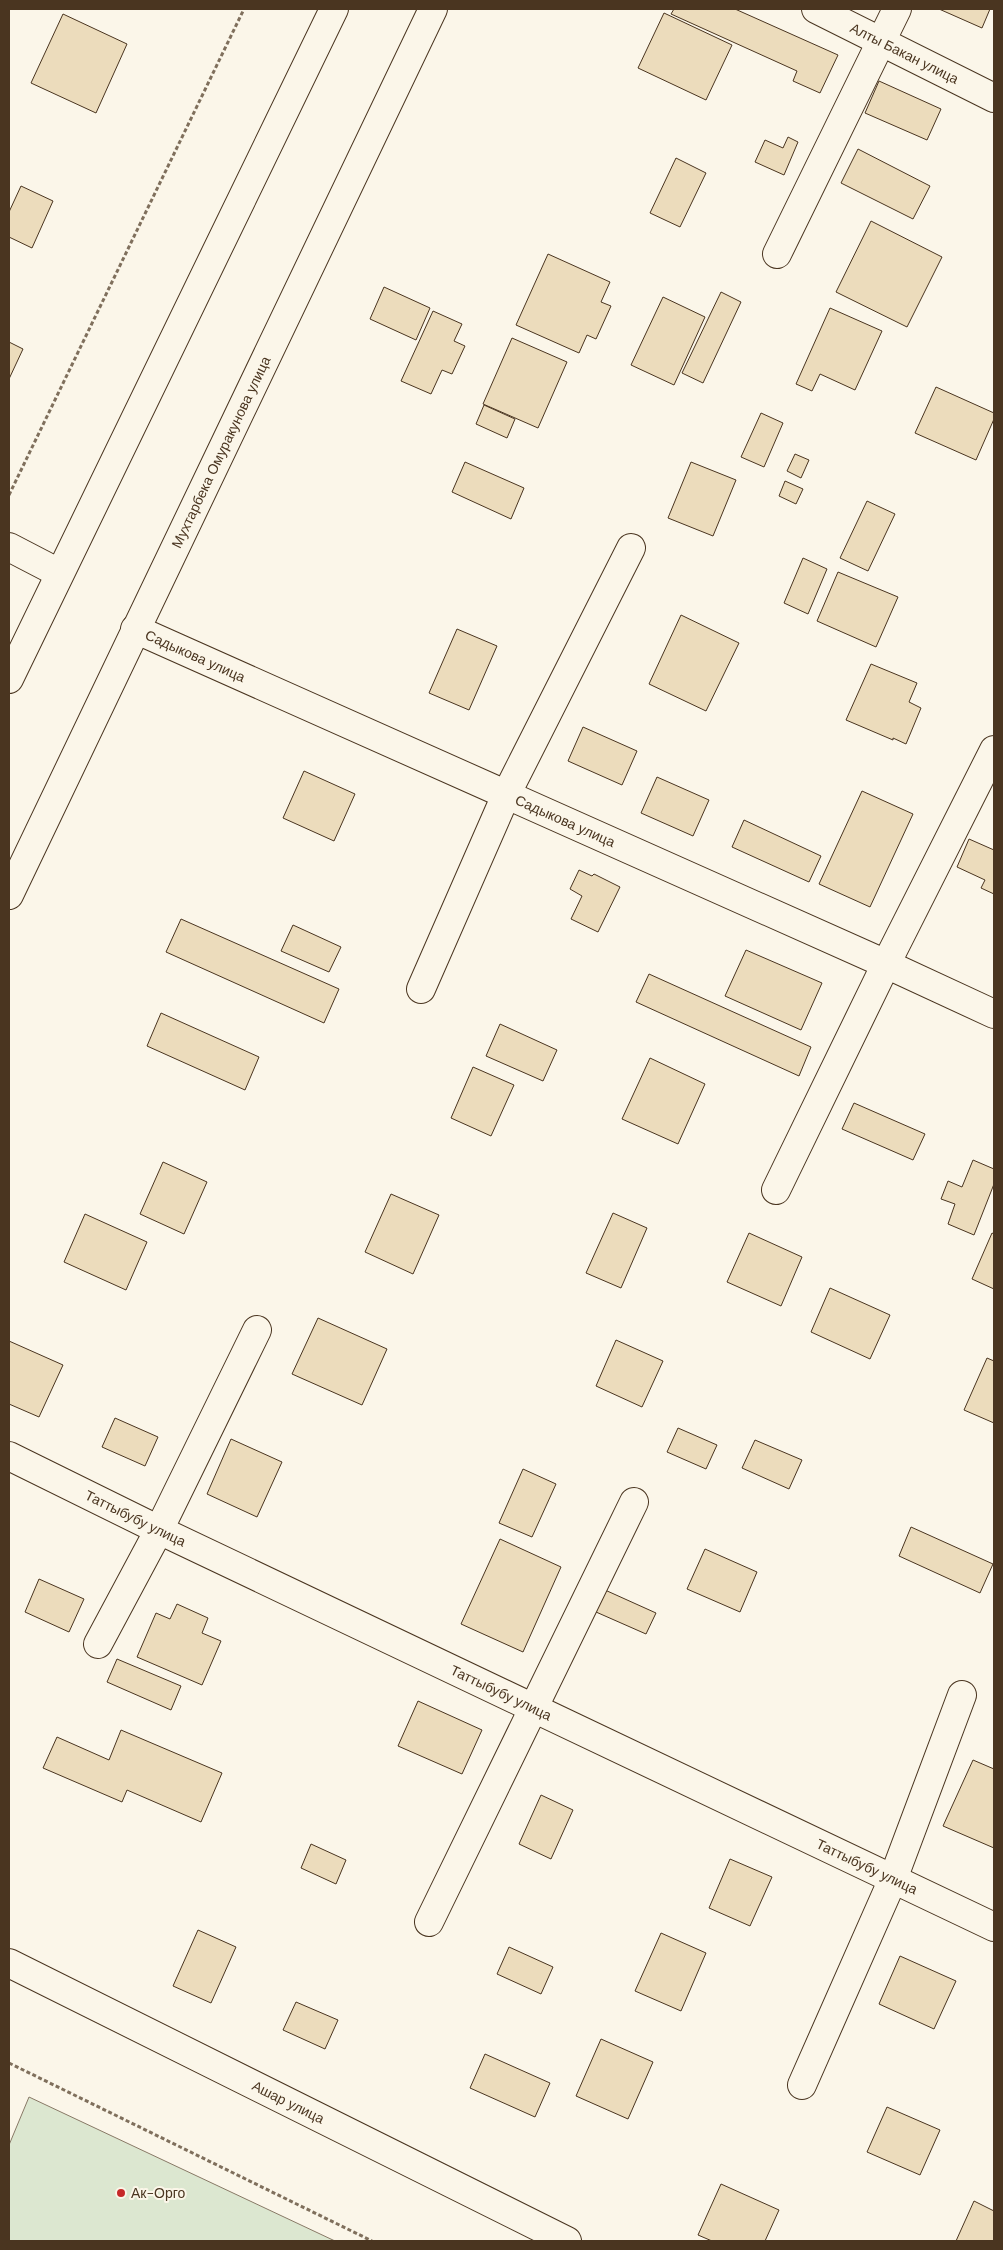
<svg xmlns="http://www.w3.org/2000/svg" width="1003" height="2250" font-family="'DM Sans',sans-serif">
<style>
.green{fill:#dce7d0;stroke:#887966}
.building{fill:#ecdcbc;stroke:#4a3520}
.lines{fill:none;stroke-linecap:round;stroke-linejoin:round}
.minor-casing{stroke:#4a3520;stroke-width:30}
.tertiary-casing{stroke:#4a3520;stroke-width:30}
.secondary-casing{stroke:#4a3520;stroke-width:30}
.path{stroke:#7f6f5c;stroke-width:3;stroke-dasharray:4 2.5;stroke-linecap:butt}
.minor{stroke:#fbf6e9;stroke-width:28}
.tertiary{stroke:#fbf6e9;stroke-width:28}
.secondary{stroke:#fbf6e9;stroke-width:28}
.poi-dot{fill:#c62828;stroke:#fbf6e9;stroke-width:2}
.labels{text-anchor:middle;stroke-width:4;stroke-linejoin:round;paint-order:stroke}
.street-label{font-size:14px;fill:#4a3520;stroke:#fbf6e9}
.poi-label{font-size:14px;fill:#4a3520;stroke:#fbf6e9;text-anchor:start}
</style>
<rect width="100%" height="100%" fill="#fbf6e9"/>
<path class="green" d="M29,2097L335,2241H9V2145Z"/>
<g class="building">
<path d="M674,9H735L838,55L820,93L793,81L797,71L671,14Z"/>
<path d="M939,9H990L982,28Z"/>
<path d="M664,13L732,45L706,100L638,68Z"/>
<path d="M63,14L127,44L96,113L31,83Z"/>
<path d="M879,81L941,109L927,140L865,113Z"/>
<path d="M788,137L798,142L784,175L755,162L765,140L783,148Z"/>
<path d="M858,149L930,186L913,219L841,183Z"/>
<path d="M676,158L706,173L680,227L650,213Z"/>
<path d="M21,186L53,201L32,248L9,237V212Z"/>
<path d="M871,221L942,257L907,327L836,292Z"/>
<path d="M548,254L610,282L601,302L611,306L596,339L587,335L579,353L516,325Z"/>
<path d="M384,287L430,308L416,340L370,319Z"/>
<path d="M721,292L741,302L703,383L682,373Z"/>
<path d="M663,297L705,317L674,385L631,365Z"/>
<path d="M830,308L882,331L855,390L820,374L812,391L796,384Z"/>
<path d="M433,311L462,324L454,341L465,346L452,374L442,370L431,394L401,381Z"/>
<path d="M512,338L567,362L538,428L483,404Z"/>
<path d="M9,342L23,349L9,379Z"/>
<path d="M936,387L994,413V419L976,460L915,433Z"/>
<path d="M484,405L515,419L507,438L476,424Z"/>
<path d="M761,413L783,423L764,467L741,457Z"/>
<path d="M795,454L809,460L801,478L787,471Z"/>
<path d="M465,462L524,488L511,519L452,492Z"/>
<path d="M691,462L736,480L713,536L668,518Z"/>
<path d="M785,481L803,489L796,504L779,496Z"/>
<path d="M867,501L895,514L868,571L840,558Z"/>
<path d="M803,558L827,569L808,614L784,603Z"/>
<path d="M838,572L898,597L876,647L817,621Z"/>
<path d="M681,615L739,643L706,711L649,684Z"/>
<path d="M457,629L497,646L469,710L429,693Z"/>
<path d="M871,664L917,683L909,702L921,708L906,744L893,738V740L846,720Z"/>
<path d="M583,727L637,751L622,785L568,761Z"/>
<path d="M304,771L355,794L334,841L283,818Z"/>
<path d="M657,777L709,800L693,836L641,813Z"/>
<path d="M862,791L913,814L870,907L819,884Z"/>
<path d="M744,820L821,856L809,882L732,847Z"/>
<path d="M969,839L994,850V894L981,888L985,880L957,867Z"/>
<path d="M579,870L592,876L594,874L620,887L598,932L571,919L582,896L570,889Z"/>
<path d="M181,919L339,989L324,1023L166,952Z"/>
<path d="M293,925L341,947L329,972L281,951Z"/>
<path d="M746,950L822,983L801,1030L725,996Z"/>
<path d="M649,974L811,1047L799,1076L636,1002Z"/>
<path d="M161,1013L259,1057L245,1090L147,1046Z"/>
<path d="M500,1024L557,1050L543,1081L486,1056Z"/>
<path d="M650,1058L705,1084L678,1144L622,1119Z"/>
<path d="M473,1067L514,1085L491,1136L451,1118Z"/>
<path d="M854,1103L925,1134L913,1160L842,1129Z"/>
<path d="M973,1160L994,1169V1184L974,1235L948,1224L955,1204L941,1199L948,1181L962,1187Z"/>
<path d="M163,1162L207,1182L184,1234L140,1214Z"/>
<path d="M391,1194L439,1215L413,1274L365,1252Z"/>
<path d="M613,1213L647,1228L621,1288L586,1273Z"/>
<path d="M85,1214L147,1242L126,1290L64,1262Z"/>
<path d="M749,1233L802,1257L781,1306L727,1282Z"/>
<path d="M992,1233L994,1234V1289L972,1279Z"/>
<path d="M830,1288L890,1315L870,1359L811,1332Z"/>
<path d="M318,1318L387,1349L362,1405L292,1374Z"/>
<path d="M616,1340L663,1361L642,1407L596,1386Z"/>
<path d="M9,1341L63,1365L39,1417L9,1404Z"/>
<path d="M987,1358L994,1361V1423L964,1410Z"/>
<path d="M115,1418L158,1437L145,1466L102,1447Z"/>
<path d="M678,1428L717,1445L706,1469L667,1452Z"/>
<path d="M231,1439L282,1462L257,1517L207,1494Z"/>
<path d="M755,1440L802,1460L789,1489L742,1468Z"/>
<path d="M523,1469L556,1484L532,1537L499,1523Z"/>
<path d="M911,1527L993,1564L980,1593L899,1556Z"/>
<path d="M500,1539L561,1567L523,1652L461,1624Z"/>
<path d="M705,1549L757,1572L740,1612L687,1589Z"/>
<path d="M39,1579L84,1599L69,1632L25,1612Z"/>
<path d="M605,1590L656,1613L646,1634L596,1612Z"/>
<path d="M177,1604L208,1618L202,1633L221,1641L202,1685L137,1657L156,1613L170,1619Z"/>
<path d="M117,1659L181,1686L171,1710L107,1682Z"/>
<path d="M418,1701L482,1730L462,1774L398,1746Z"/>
<path d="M121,1730L222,1773L201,1822L127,1790L122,1802L43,1768L57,1737L109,1760Z"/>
<path d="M973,1760L994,1769V1848L943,1826Z"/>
<path d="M541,1795L573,1810L551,1859L519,1844Z"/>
<path d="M311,1844L346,1860L336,1884L301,1868Z"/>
<path d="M730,1859L772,1877L750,1926L709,1908Z"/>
<path d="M198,1930L236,1947L211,2003L173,1986Z"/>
<path d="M661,1933L706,1953L681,2011L635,1991Z"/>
<path d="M509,1947L553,1967L541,1994L497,1974Z"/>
<path d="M900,1956L956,1981L934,2029L879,2004Z"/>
<path d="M296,2002L338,2020L325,2049L283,2030Z"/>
<path d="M601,2039L653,2062L628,2119L576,2096Z"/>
<path d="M485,2054L550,2083L535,2117L470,2088Z"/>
<path d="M887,2107L940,2130L920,2175L867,2152Z"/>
<path d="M721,2184L779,2210L765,2241H712L698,2235Z"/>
<path d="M974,2201L994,2211V2241H956Z"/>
</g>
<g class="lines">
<g class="minor-casing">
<g id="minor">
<path id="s1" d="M816,9L994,98"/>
<path d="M777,254L897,9"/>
<path d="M9,547L59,573"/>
<path id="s2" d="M135,629L886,964L994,1014"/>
<path d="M421,989L506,795L631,548"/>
<path d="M776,1190L886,964L994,750"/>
<path id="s3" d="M9,1456L159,1530L994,1927"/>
<path d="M98,1644L159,1530L257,1330"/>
<path d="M429,1922L634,1502"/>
<path d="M802,2085L893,1879L962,1695"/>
</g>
</g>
<g class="tertiary-casing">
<g id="tertiary">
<path id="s4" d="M9,1963L567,2241"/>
</g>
</g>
<g class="secondary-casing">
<g id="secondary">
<path d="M9,679L334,9"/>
<path id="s5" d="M9,895L433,9"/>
</g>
</g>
<g class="path">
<path d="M9,495L244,9"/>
<path d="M9,2063L372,2241"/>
</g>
<use href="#minor" class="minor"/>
<use href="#tertiary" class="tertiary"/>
<use href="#secondary" class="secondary"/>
</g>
<circle class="poi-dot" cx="121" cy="2193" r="5"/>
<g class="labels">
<g class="street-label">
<text dy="5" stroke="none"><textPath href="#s1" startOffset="99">Алты Бакан улица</textPath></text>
<text dy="5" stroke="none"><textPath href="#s5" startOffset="491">Мухтарбека Омуракунова улица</textPath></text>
<text dy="5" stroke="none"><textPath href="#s2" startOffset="66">Садыкова улица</textPath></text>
<text dy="5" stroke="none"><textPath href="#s2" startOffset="471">Садыкова улица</textPath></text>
<text dy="5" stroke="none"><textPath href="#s3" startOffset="141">Таттыбубу улица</textPath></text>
<text dy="5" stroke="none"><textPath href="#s3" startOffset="546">Таттыбубу улица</textPath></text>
<text dy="5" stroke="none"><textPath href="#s3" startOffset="951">Таттыбубу улица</textPath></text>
<text dy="5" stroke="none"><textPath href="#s4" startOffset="312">Ашар улица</textPath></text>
</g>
<g class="poi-label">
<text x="131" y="2198">Ак-Орго</text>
</g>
</g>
<rect width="1003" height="2250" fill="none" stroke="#4a3520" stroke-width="20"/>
</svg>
